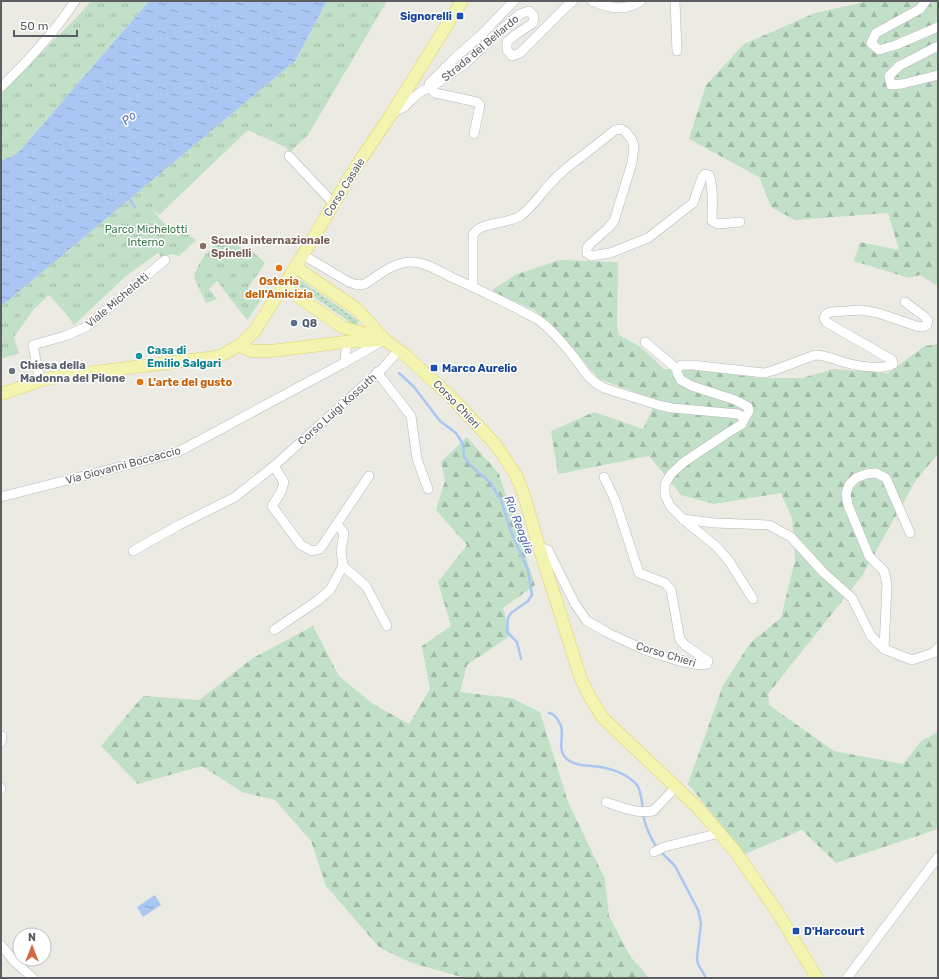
<svg xmlns="http://www.w3.org/2000/svg" width="939" height="979" font-family="Rubik,sans-serif">
<style>
.grass{fill:url(#grass-dots)}
.forest{fill:url(#forest-firs)}
.park{fill:url(#park-tufts)}
.water{fill:url(#water-ripples)}
.lines{fill:none;stroke-linecap:round;stroke-linejoin:round}
.stream{stroke:#aac7f4;stroke-width:2.5}
.minor-casing{stroke:#b5b7bb;stroke-width:10}
.major-casing{stroke:#dfd368;stroke-width:13}
.minor{stroke:#fff;stroke-width:9}
.major{stroke:#f3f4af;stroke-width:12}
.transit-dot{fill:#1a4fb4;stroke:#fff;stroke-width:1.5}
.education-dot{fill:#8d6e63;stroke:#fff;stroke-width:1.5}
.food-dot{fill:#e8710a;stroke:#fff;stroke-width:1.5}
.service-dot{fill:#5c6f8a;stroke:#fff;stroke-width:1.5}
.culture-dot{fill:#0f9aa8;stroke:#fff;stroke-width:1.5}
.worship-dot{fill:#6b7280;stroke:#fff;stroke-width:1.5}
.labels{text-anchor:middle;stroke-width:3;stroke-linejoin:round;paint-order:stroke}
.transit-label{font-size:11px;font-weight:bold;fill:#164399;stroke:#fff;text-anchor:start}
.street-label{font-size:11px;fill:#5b5d61;stroke:#fff}
.park-label{font-size:11px;fill:#3f7d4d;stroke:#fff}
.education-label{font-size:11px;font-weight:bold;fill:#785e54;stroke:#fff;text-anchor:start}
.food-label{font-size:11px;font-weight:bold;fill:#c56008;stroke:#fff}
.service-label{font-size:11px;font-weight:bold;fill:#4e5e75;stroke:#fff;text-anchor:start}
.culture-label{font-size:11px;font-weight:bold;fill:#0d838f;stroke:#fff;text-anchor:start}
.worship-label{font-size:11px;font-weight:bold;fill:#5b616d;stroke:#fff;text-anchor:start}
.water-label{font-size:12px;font-style:italic;fill:#516fb3;stroke:#fff}
</style>
<defs>
<pattern id="grass-dots" width="8" height="8" patternUnits="userSpaceOnUse"><rect width="8" height="8" fill="#c2e0c7"/><path d="M2 2h.1M6 6h.1" fill="none" stroke="#a1b9a5" stroke-width="1.8" stroke-linecap="round"/></pattern>
<pattern id="forest-firs" width="22" height="20" patternUnits="userSpaceOnUse"><rect width="22" height="20" fill="#c2e0c7"/><path d="M5 1l3.5 6h-7zM16 11l3.5 6h-7z" fill="#a1b9a5"/></pattern>
<pattern id="park-tufts" width="24" height="20" patternUnits="userSpaceOnUse"><rect width="24" height="20" fill="#c2e0c7"/><path d="M3 7l-1-3M5 7V3M7 7l1-3M15 17l-1-3M17 17v-4M19 17l1-3" fill="none" stroke="#a1b9a5"/></pattern>
<pattern id="water-ripples" width="26" height="14" patternUnits="userSpaceOnUse"><rect width="26" height="14" fill="#aac7f4"/><path d="M2 4q2-2 4 0t4 0M15 11q2-2 4 0t4 0" fill="none" stroke="#8da5c9"/></pattern>
</defs>
<rect width="100%" height="100%" fill="#ecebe3"/>
<path class="grass" d="M298,280H300L358,320V323L357,325H354L297,285L296,282Z"/>
<g class="forest">
<path d="M869,1H938V286L920,275L909,278L854,261L860,242L899,250L888,213L795,220L771,207L759,177L689,139L706,85L744,44L815,13Z"/>
<path d="M560,260L618,262L617,327L619,335L641,347L664,369H695L759,378H802L833,369L888,373L925,346L938,344V454L916,480L862,576L768,694L769,705L834,751L903,764L921,741L938,732V829L836,863L802,830L745,854L688,784L723,685L751,642L781,618L795,560L792,518L781,493L714,504L681,495L649,456L558,474L551,431L594,412L643,429L657,400L599,379L552,325L534,310L493,292V289L517,274Z"/>
<path d="M467,437L499,474L535,585L503,608L511,635L467,665L460,692L511,698L540,712L568,802L605,879L609,916L630,956L649,978H465L412,963L380,948L326,886L311,841L275,800L242,792L202,766L138,784L101,746L143,696L199,700L253,658L313,626L339,676L373,704L409,724L430,689L422,646L451,626L438,582L467,545L436,510L445,481L441,462Z"/>
</g>
<g class="park">
<path d="M91,1H149L16,155L1,161V93L80,14Z"/>
<path d="M327,1H387L308,135L290,152L285,147L248,130L159,215L152,209L160,219L177,236L183,231L196,240L179,256L173,254L161,257L158,253L126,276L74,325L67,315L49,295L34,309L14,337L19,353L1,359V305L4,304L295,61Z"/>
<path d="M225,236L244,250L248,247L265,263L248,288L262,299L247,320L217,281L209,289L217,299L206,303L194,278L195,272L204,256Z"/>
</g>
<g class="water">
<path d="M149,1H327L295,61L4,304L1,305V161L17,154Z"/>
<path d="M155,895L161,905L143,917L137,907Z"/>
</g>
<g class="lines">
<g class="stream">
<path d="M128,197L135,207"/>
<path d="M399,373L414,387L440,421L456,433L463,444L464,457L472,467L490,482L501,500L511,532L528,570L532,595L528,601L511,613L508,618L507,632L517,642L521,659"/>
<path d="M549,713C554,714 555,716 558,720C558,721 561,725 561,726C564,735 558,748 564,756C571,765 582,765 592,766C608,767 627,773 637,785C641,791 642,802 643,809"/>
<path d="M643,814C645,827 650,837 657,848"/>
<path d="M660,851L675,866L698,910L701,923L697,958L698,964L706,978"/>
</g>
<g class="minor-casing">
<g id="minor">
<path d="M592,1C609,8 625,12 641,1"/>
<path d="M675,1L677,51"/>
<path d="M926,1L920,9L876,33L871,43L879,50L896,45L938,27"/>
<path d="M938,46L899,66L889,76L891,85L902,84L938,75"/>
<path d="M429,84L457,56L482,34L514,1"/>
<path d="M1,87C28,61 54,33 75,1"/>
<path d="M430,88L435,93L477,102L480,105L474,134"/>
<path d="M392,113C396,111 400,109 404,107C412,100 419,90 430,88L465,64L495,35L520,14L529,11L534,16L533,23L515,35L507,42V50L512,56L520,53L565,8L573,1"/>
<path d="M289,156L334,204"/>
<path d="M303,255L347,281C353,284 358,286 365,284C379,275 394,262 411,262C425,262 439,271 451,277C480,290 509,304 537,319C551,328 563,344 574,357C584,370 588,380 604,388L658,405L672,408L738,414L743,417L744,419L742,424L729,432L684,462L671,474L665,484V495L670,506L683,519L714,523L769,525L791,537L823,572L852,598L871,636L884,649L912,660L933,653L938,648"/>
<path d="M473,287V235C480,221 507,225 520,216C532,208 541,193 551,183C561,171 574,162 586,153C595,146 605,138 615,130L621,129L626,132L632,140L634,146L632,163L614,221L607,229L590,244L587,248V253L591,256L610,253L648,238L693,203L702,178L705,174L709,175C714,187 712,208 712,221L718,224L740,222"/>
<path d="M645,342L677,369"/>
<path d="M345,363L346,349L345,342"/>
<path d="M377,372L411,416L417,459L428,489"/>
<path d="M42,380L38,372L33,345L65,336L86,327L165,260"/>
<path d="M744,419L749,411L748,407L735,400L692,386L681,380L677,373V369L681,365H692L764,373L772,371L815,355C825,355 834,359 843,362C856,366 870,368 884,367C888,366 890,366 893,364L892,360L826,322L824,318L826,314L831,312L861,310L878,313L916,326L922,327L927,325L928,321L925,317L905,302"/>
<path d="M274,466L284,482L281,492L272,506L301,545L312,551L320,549L369,476"/>
<path d="M1,497L178,452L342,364L384,340"/>
<path d="M683,519L717,547L729,561L753,599"/>
<path d="M337,524L344,533L341,551L343,566L366,586L387,626"/>
<path d="M539,547L548,550L575,604L587,621L608,633L647,651L679,661L700,665L707,664L708,661L685,645L680,640L671,590L665,583L639,573L615,500L604,477"/>
<path d="M133,551L179,525L235,497L274,466L383,368L399,350"/>
<path d="M274,630L317,601L330,590L343,566"/>
<path d="M884,649L887,584L884,571L869,556L848,505L846,494L849,485L856,478L866,474L876,473L886,478L910,533"/>
<path d="M1,736H2L1,742"/>
<path d="M1,788V789"/>
<path d="M606,802C621,807 637,814 653,811L676,787"/>
<path d="M654,852L664,847L720,833"/>
<path d="M1,945L14,961L33,978"/>
<path d="M847,978L938,857"/>
</g>
</g>
<g class="major-casing">
<g id="major">
<path d="M295,267L357,309L385,340L403,353L451,397L494,443L502,454L516,475L524,495L539,547L581,679L591,699L603,718L698,808L735,851L778,913L817,978"/>
<path d="M283,286L342,327L376,337"/>
<path d="M240,345L246,349L252,351H271L345,342L385,340"/>
<path d="M1,394L42,380L62,376L216,357L224,354L240,345L254,332L303,255L355,168L392,113L462,1"/>
</g>
</g>
<use href="#minor" class="minor"/>
<use href="#major" class="major"/>
</g>
<g class="transit-dot">
<rect x="456" y="12" width="8" height="8" rx="2"/>
<rect x="430" y="364" width="8" height="8" rx="2"/>
<rect x="792" y="927" width="8" height="8" rx="2"/>
</g>
<circle class="education-dot" cx="203" cy="246" r="4"/>
<g class="food-dot">
<circle cx="279" cy="268" r="4"/>
<circle cx="140" cy="382" r="4"/>
</g>
<circle class="service-dot" cx="294" cy="323" r="4"/>
<circle class="culture-dot" cx="139" cy="356" r="4"/>
<circle class="worship-dot" cx="12" cy="371" r="4"/>
<g class="labels">
<g class="transit-label">
<text x="452" y="20" text-anchor="end">Signorelli</text>
<text x="442" y="372">Marco Aurelio</text>
<text x="804" y="935">D'Harcourt</text>
</g>
<g class="street-label">
<text transform="translate(480 48) rotate(-40)" y="4">Strada del Bellardo</text>
<text transform="translate(344 187) rotate(-58)" y="4">Corso Casale</text>
<text transform="translate(117 300) rotate(-40)" y="4">Viale Michelotti</text>
<text transform="translate(457 404) rotate(46)" y="4">Corso Chieri</text>
<text transform="translate(337 409) rotate(-42)" y="4">Corso Luigi Kossuth</text>
<text transform="translate(123 465) rotate(-15)" y="4">Via Giovanni Boccaccio</text>
<text transform="translate(666 654) rotate(17)" y="4">Corso Chieri</text>
</g>
<g class="park-label">
<text x="146" y="233">Parco Michelotti<tspan x="146" dy="13">Interno</tspan></text>
</g>
<g class="education-label">
<text x="211" y="244">Scuola internazionale<tspan x="211" dy="13">Spinelli</tspan></text>
</g>
<g class="food-label">
<text x="279" y="285">Osteria<tspan x="279" dy="13">dell'Amicizia</tspan></text>
<text x="148" y="386" text-anchor="start">L'arte del gusto</text>
</g>
<g class="service-label">
<text x="302" y="327">Q8</text>
</g>
<g class="culture-label">
<text x="147" y="354">Casa di<tspan x="147" dy="13">Emilio Salgari</tspan></text>
</g>
<g class="worship-label">
<text x="20" y="369">Chiesa della<tspan x="20" dy="13">Madonna del Pilone</tspan></text>
</g>
<g class="water-label">
<text transform="translate(129 118) rotate(-41)" y="4">Po</text>
<text transform="translate(519 525) rotate(69)" y="4">Rio Reaglie</text>
</g>
</g>
<rect width="939" height="979" fill="none" stroke="#5b5d61" stroke-width="4"/>
<g transform="translate(32 947)"><circle r="19" fill="#ffffff" stroke="#bdbec0"/>
<path d="M0-3L7 15L0 10L-7 15Z" fill="#d36742"/>
<text y="-6" font-size="11" font-weight="bold" text-anchor="middle" fill="#5b5d61">N</text>
</g>
<path d="M14 30v6h63v-6" fill="none" stroke="#5b5d61" stroke-width="2"/>
<text x="20" y="30" font-size="12" fill="#5b5d61" stroke="#ffffff" stroke-width="3" paint-order="stroke">50 m</text>
</svg>
